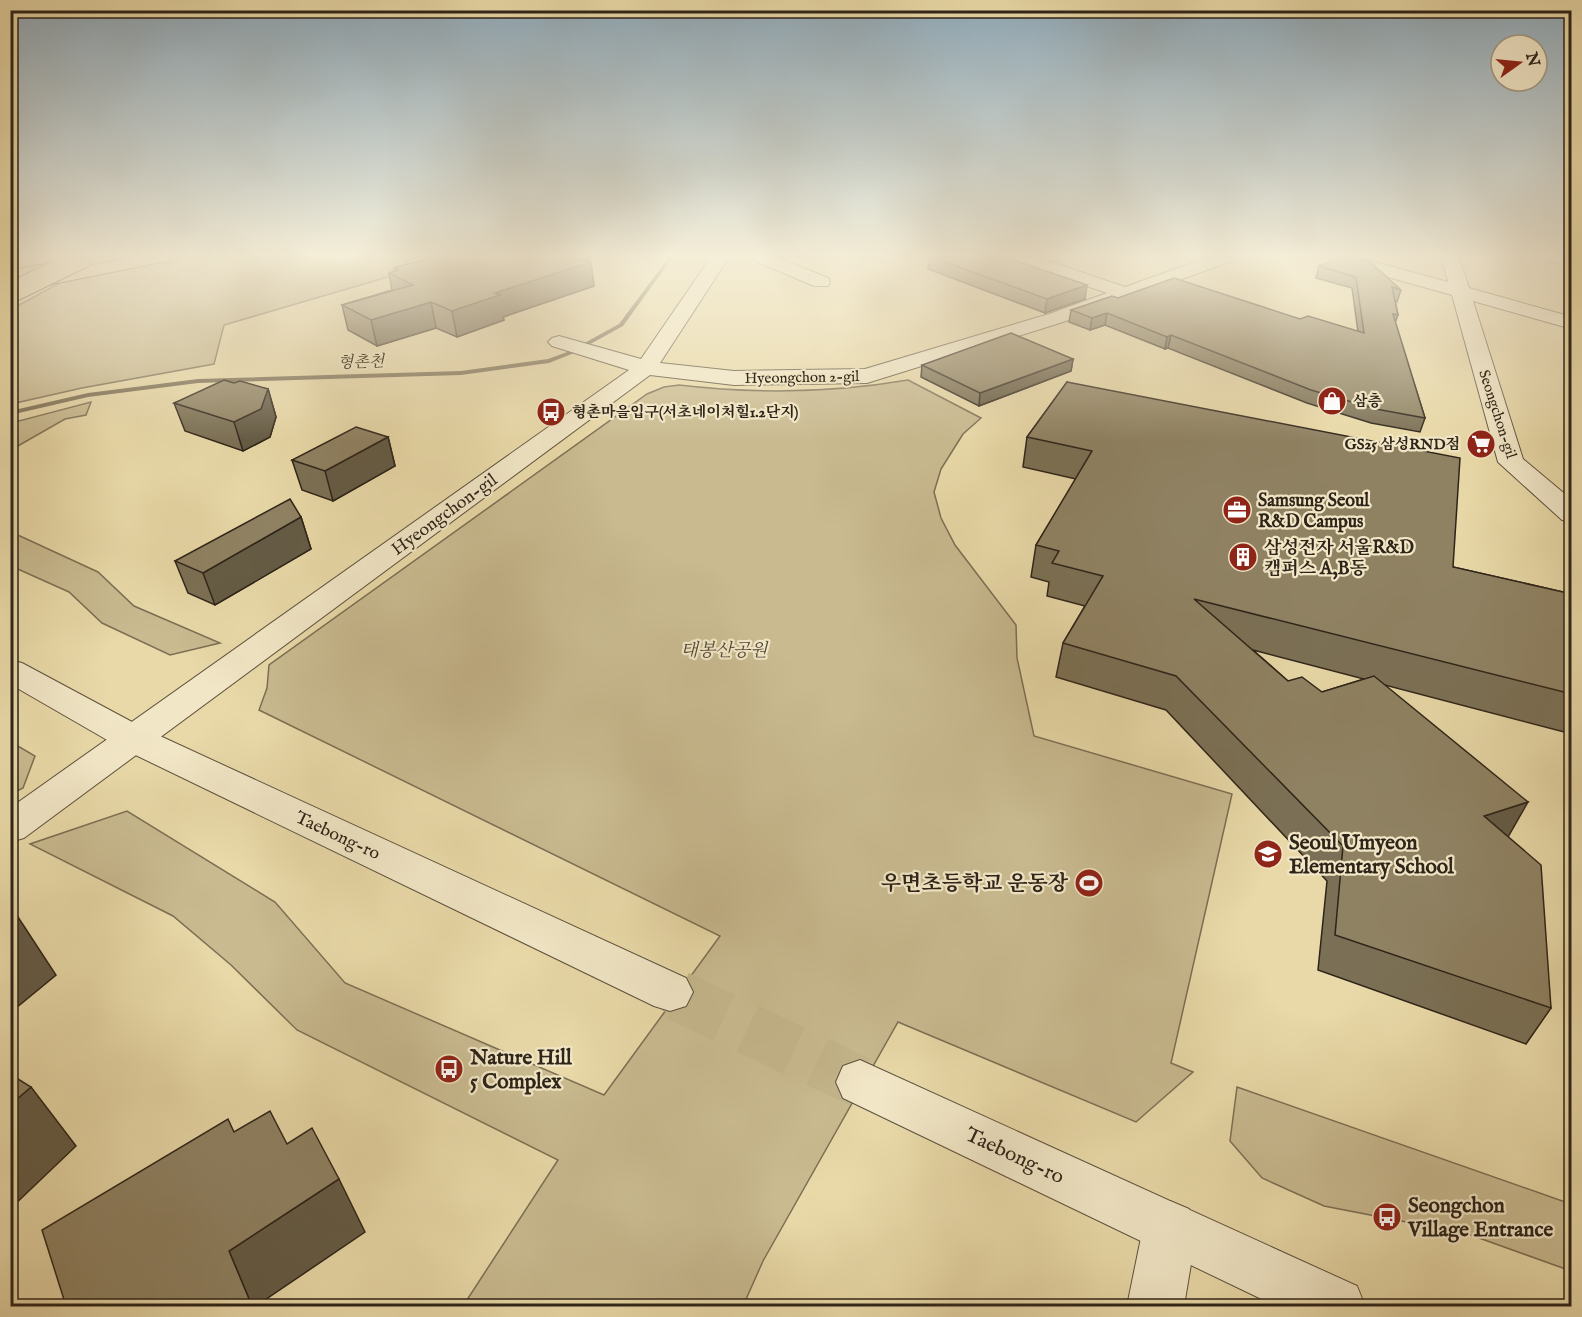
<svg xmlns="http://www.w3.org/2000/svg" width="1582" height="1317" font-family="'IM FELL English','Noto Serif KR',serif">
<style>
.green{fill:#c9ba90;stroke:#7c6f54;stroke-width:1.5}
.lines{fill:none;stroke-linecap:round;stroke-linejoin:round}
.stream{fill:#786b51;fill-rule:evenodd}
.tertiary-tunnel-far1{stroke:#c4b58b;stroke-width:40;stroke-dasharray:40 20;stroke-linecap:butt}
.tertiary-tunnel{stroke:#c4b58b;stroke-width:51;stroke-dasharray:51 26;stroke-linecap:butt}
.minor-casing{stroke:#5d513d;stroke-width:2}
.tertiary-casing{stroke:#5d513d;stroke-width:2}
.trunk-casing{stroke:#2e2419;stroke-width:2}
.minor{fill:#f1e6c6;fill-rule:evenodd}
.tertiary{fill:#f1e6c6;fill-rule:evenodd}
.trunk{fill:#e9d9a8;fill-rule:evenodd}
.trunk-bridge-casing{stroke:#2e2419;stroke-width:22;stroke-linecap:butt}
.trunk-bridge{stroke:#e9d9a8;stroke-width:20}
.wall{fill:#7b7055;stroke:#2e2419;stroke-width:1.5;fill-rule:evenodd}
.shaded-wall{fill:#645b45;stroke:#2e2419;stroke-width:1.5}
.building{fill:#8f8263;stroke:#2e2419;stroke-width:1.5}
.labels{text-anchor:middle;stroke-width:4.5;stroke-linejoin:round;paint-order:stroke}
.far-street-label{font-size:15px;fill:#2e2419;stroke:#f1e6c6}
.far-poi-label{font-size:15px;font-weight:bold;fill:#2e2419;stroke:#f1e6c6;text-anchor:start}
.far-water-label{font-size:16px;font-style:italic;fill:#594e3a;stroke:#f1e6c6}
.poi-label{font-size:18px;font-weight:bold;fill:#2e2419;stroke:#f1e6c6;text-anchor:start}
.street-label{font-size:18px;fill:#2e2419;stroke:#f1e6c6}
.park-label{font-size:18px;font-style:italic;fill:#554a37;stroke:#f1e6c6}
.near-poi-label{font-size:21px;font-weight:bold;fill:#2e2419;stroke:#f1e6c6;text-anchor:start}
.near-street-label{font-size:21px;fill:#2e2419;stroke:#f1e6c6}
</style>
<rect width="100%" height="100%" fill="#e9d9a8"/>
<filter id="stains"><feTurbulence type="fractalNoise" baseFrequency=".00333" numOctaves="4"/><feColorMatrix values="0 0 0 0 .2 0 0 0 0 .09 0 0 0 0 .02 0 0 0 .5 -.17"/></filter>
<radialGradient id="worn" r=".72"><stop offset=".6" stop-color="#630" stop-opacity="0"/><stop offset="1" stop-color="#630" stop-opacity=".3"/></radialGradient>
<g class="green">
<path d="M192,257H420L408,260L391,276L224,325L214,364L82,388L11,404L10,310L65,280Z"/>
<path d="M908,380L981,418L963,434L941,469L934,492L941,518L955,545L1016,625L1017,658L1034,736L1232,794L1171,1063L1193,1072L1136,1122L898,1022L763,1261L743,1306H463L558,1160L297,1030L231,965L173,916L30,844L127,811L275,902L345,983L604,1095L720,936L259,710L267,688L269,665L647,394L664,387L679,385C756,394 832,393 908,380Z"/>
<path d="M91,402L86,415L65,419L11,450V423Z"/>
<path d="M11,534L20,536L98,572L134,606L220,643L170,655L102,623L69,592L11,566Z"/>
<path d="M11,742L35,756L23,788L11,794Z"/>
<path d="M1237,1087L1571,1204V1271L1468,1234L1324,1206L1262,1178L1230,1141Z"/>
</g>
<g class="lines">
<path class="stream" d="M669,257H673L623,326L574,353L549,363L461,375L198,383L88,397L10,415V411L88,393L198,379L461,371L548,359L570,351L619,324Z"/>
<path class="tertiary-tunnel-far1" d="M670,992L681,997"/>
<path class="tertiary-tunnel" d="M678,996L860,1082"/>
<g class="minor-casing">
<g id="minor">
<path d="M711,257H729L660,363L734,371L865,369L1049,314L1107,293L1014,261L1011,257H1037L1125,287L1209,257H1235L1232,261L1063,322L867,383L734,385L650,375L24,838L10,842V808L629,370L552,346L548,342L552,338L559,336L641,359Z"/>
<path d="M752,257H776L828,278L830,282L828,286H814L755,261Z"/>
<path d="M1328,257H1356L1448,282L1441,257H1459L1469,288L1572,317V329L1473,301L1523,459L1572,500V522L1562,520L1498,462L1452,295L1331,261Z"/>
<path d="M1544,257H1572V267L1547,261Z"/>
<path d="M1170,1201L1189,1209L1197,1228L1184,1306H1127L1143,1228L1151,1209Z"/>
</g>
</g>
<g class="tertiary-casing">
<g id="tertiary">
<path d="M10,660L22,663L147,730L686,978L693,992L686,1006L670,1011L654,1006L121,748L10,684Z"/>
<path d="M860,1060L1357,1286L1365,1306H1276L843,1098L836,1082L843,1066Z"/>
</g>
</g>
<g class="trunk-casing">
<g id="trunk">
<path d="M21,257H62L59,261L53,262L10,269V258Z"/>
<path d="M135,257H171L168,261L162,262L27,289L20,287L18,283L20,279L27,277Z"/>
</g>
</g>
<use href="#minor" class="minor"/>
<use href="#tertiary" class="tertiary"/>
<use href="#trunk" class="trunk"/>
<g class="trunk-bridge-casing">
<path id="trunk-bridge" d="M10,293L84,257"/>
</g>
<use href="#trunk-bridge" class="trunk-bridge"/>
</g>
<g class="wall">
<path d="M429,257H593L585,262L594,286L503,317L504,320L457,337L436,328L377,346L348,330L342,305L392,290L389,273L395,271L394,268L429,258Z"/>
<path d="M929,257H1005L1085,299L1045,313L928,269Z"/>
<path d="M1319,266L1401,290L1397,302L1395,301L1398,315L1395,323L1425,418L1420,432L1371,423L1307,403L1168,348L1165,349L1105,325L1090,330L1069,322L1071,310L1118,298L1300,319L1358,332L1352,288L1316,278Z"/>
<path d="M1073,359L1071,371L979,406L921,377L922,365Z"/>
<path d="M1067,382L1453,567L1572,594V734L1385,685L1508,837L1551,1008L1526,1044L1318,970L1327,881L1166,710L1056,677L1063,643L1085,606L1047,596L1049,582L1031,577L1036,545L1076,479L1023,467L1027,437ZM1253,650L1364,679L1322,692L1288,681Z"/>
<path d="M234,383L268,389L276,417L270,437L243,451L185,431L174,403Z"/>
<path d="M388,437L395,466L333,501L302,490L292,460Z"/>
<path d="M301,517L311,549L215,605L188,593L175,561Z"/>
</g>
<g class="shaded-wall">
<path d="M552,257H593L576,267L591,262L594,286L503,317L504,320L457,337L452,311L495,293Z"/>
<path d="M1087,285L1085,299L1045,313L1047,299Z"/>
<path d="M431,302L436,328L377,346L371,320Z"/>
<path d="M1107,313L1105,325L1090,330L1092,318Z"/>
<path d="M1171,335L1168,348L1165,349L1167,337Z"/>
<path d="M1073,359L1071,371L979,406L980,393Z"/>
<path d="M268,389L276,417L270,437L243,451L234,422Z"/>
<path d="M388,437L395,466L333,501L325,471Z"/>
<path d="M301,517L311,549L215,605L203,573Z"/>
<path d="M1528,802L1508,837L1484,816Z"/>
<path d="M16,914L56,975L10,1013V919Z"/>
<path d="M31,1087L76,1146L10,1209V1105Z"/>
<path d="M339,1179L365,1232L262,1302L264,1306H252L229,1251Z"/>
</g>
<g class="building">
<path d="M435,257H555L591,262L495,293L500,295L452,311L431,302L371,320L342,305L413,285L389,273L399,270L394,268Z"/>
<path d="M931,257H1005L1087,285L1047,299Z"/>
<path d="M1341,257H1352L1370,262L1401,290L1392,287L1398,315L1393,314L1425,418L1376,409L1311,390L1171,335L1167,337L1107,313L1092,318L1071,310L1112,296L1118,298L1174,278L1300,319L1308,316L1364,333L1356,277L1319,266Z"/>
<path d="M1011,333L1073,359L980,393L922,365Z"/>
<path d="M224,380L234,383L240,381L268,389L261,409L234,422L174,403Z"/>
<path d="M1067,382L1460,458L1453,567L1572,594V694L1194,599L1288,681L1302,677L1322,692L1374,676L1528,802L1484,816L1541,865L1551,1008L1335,935L1343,846L1176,676L1063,643L1103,576L1052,563L1059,551L1036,545L1092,451L1027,437Z"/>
<path d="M356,427L388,437L325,471L292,460Z"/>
<path d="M290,499L301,517L203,573L175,561Z"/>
<path d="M10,911L16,914L10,919Z"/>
<path d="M10,1074L31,1087L10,1105Z"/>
<path d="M270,1111L287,1144L312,1128L339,1179L229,1251L252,1306H66L42,1230L228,1119L234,1132Z"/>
</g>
<linearGradient id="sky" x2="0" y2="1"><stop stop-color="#8faabb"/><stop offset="0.58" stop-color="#f5eed8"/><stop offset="1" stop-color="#f5eed8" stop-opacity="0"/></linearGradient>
<rect width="1582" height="441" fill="url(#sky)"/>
<defs>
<g id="shop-disc" transform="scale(1.5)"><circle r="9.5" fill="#8f2418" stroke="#f1e6c6"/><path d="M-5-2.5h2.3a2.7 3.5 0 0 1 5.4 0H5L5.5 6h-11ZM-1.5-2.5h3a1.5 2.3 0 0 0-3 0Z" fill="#fff"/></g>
<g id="bus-disc" transform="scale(1.5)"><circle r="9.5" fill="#8f2418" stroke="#f1e6c6"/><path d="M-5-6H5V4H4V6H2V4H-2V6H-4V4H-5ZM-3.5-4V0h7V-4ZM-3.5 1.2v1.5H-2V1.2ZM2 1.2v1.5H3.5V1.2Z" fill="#fff"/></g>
<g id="supermarket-disc" transform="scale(1.5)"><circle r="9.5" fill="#8f2418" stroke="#f1e6c6"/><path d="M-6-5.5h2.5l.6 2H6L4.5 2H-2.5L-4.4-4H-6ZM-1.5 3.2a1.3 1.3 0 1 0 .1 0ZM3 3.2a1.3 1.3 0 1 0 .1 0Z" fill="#fff"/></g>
<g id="office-disc" transform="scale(1.5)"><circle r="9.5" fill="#8f2418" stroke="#f1e6c6"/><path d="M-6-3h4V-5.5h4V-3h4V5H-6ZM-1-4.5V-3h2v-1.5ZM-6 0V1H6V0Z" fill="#fff"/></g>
<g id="building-disc" transform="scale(1.5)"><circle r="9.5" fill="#8f2418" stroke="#f1e6c6"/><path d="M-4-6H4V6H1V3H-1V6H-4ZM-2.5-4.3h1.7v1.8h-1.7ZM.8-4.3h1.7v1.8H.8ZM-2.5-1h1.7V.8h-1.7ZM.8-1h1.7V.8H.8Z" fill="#fff"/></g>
<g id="school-disc" transform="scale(1.5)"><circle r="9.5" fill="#8f2418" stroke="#f1e6c6"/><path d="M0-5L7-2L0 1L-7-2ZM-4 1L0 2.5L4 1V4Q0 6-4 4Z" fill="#fff"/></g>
<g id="stadium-disc" transform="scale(1.5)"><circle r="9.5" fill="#8f2418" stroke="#f1e6c6"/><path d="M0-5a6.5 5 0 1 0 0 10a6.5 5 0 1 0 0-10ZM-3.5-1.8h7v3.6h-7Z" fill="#fff"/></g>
</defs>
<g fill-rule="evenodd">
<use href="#shop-disc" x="1332" y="401"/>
<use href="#bus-disc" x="551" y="412"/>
<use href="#supermarket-disc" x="1481" y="444"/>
<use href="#office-disc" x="1237" y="510"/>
<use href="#building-disc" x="1243" y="557"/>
<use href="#school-disc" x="1268" y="854"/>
<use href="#stadium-disc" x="1089" y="883"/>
<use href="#bus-disc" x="449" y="1069"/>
<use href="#bus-disc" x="1387" y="1217"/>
</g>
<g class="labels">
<g class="far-street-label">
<text transform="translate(802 377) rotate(-1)" y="5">Hyeongchon 2-gil</text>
<text transform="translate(1498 414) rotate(72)" y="5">Seongchon-gil</text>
</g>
<g class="far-poi-label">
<text x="1353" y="406">삼층</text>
<text x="572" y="417">형촌마을입구(서초네이처힐1.2단지)</text>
<text x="1460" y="449" text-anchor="end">GS25 삼성RND점</text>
</g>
<g class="far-water-label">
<text transform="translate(361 361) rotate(-2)" y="6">형촌천</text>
</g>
<g class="poi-label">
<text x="1258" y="506">Samsung Seoul<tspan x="1258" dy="21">R&amp;D Campus</tspan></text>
<text x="1264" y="553">삼성전자 서울R&amp;D<tspan x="1264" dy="21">캠퍼스 A,B동</tspan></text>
</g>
<g class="street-label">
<text transform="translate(444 514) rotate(-36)" y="6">Hyeongchon-gil</text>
<text transform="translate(338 835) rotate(25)" y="6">Taebong-ro</text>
</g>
<g class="park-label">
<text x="724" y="656">태봉산공원</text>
</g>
<g class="near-poi-label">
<text x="1289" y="849">Seoul Umyeon<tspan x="1289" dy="24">Elementary School</tspan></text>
<text x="1068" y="890" text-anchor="end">우면초등학교 운동장</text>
<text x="470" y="1064">Nature Hill<tspan x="470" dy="24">5 Complex</tspan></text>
<text x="1408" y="1212">Seongchon<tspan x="1408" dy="24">Village Entrance</tspan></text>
</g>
<g class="near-street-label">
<text transform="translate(1015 1155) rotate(25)" y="7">Taebong-ro</text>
</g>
</g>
<rect width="1582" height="1317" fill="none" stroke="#e9d9a8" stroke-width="36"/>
<rect x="12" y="12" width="1558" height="1293" fill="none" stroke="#2e2419" stroke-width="3"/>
<rect x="18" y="18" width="1546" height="1281" fill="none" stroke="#2e2419" stroke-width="1.5"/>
<g transform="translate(1519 63) rotate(75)"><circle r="28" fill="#f1e6c6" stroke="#a39881" stroke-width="1.5"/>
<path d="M0-4.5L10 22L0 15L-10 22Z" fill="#8f2418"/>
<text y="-9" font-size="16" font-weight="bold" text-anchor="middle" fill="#2e2419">N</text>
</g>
<rect width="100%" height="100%" filter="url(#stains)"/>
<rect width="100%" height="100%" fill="url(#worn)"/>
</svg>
